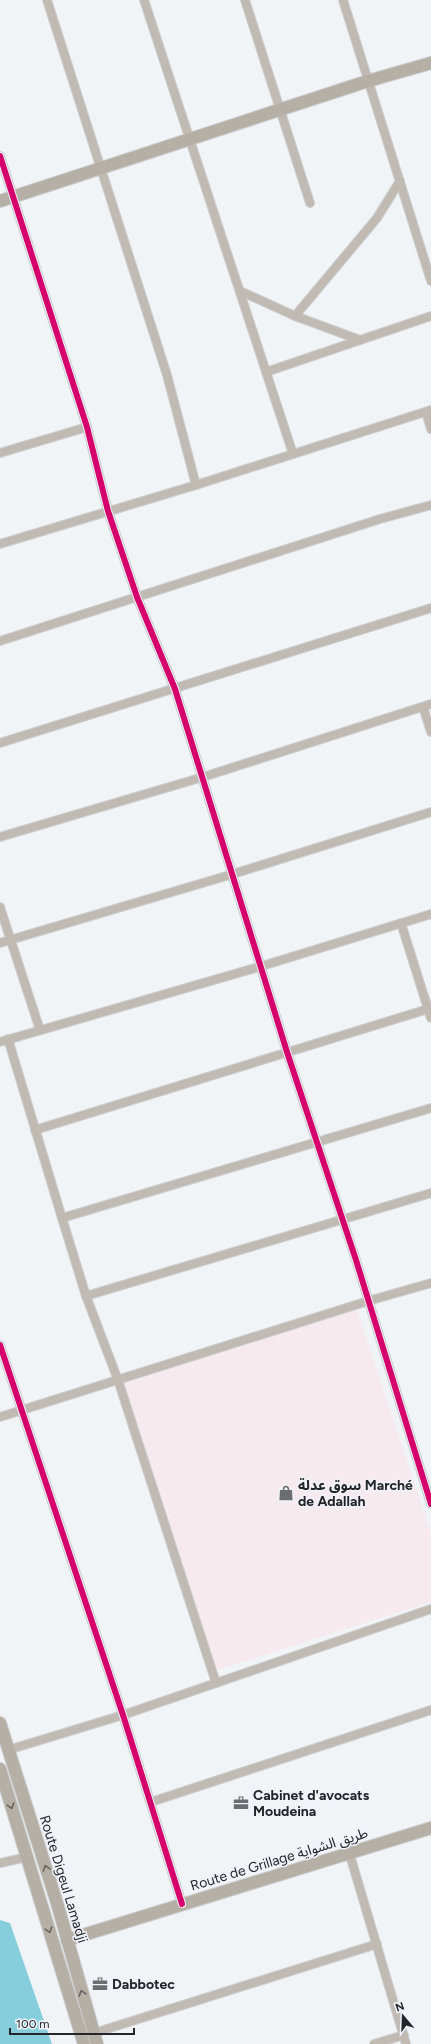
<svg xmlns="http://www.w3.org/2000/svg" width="431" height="2044" font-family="Figtree,'Noto Sans Arabic',sans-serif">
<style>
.commercial{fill:#f6eaee}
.water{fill:#87cedc}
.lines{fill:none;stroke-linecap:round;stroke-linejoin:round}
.street-casing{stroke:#cdcfd1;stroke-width:10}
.secondary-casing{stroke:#cdcfd1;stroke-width:14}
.street{stroke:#c0bab3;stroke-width:8}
.secondary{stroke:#b6afa6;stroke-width:12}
.cycleway-casing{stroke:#eff3f9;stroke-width:8}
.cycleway{stroke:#d6006c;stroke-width:6}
.oneway{stroke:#666361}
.labels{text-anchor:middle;stroke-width:3;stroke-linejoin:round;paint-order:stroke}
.poi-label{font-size:14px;font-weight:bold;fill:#242528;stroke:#eff3f9;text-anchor:start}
.street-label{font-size:14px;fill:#242528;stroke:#eff3f9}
</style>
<rect width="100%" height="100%" fill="#f1f4f7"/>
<path class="commercial" d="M356,1307L431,1533V1602L211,1672L119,1385Z"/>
<path class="water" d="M0,1920L10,1923L52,2044H0Z"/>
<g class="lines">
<g class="street-casing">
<g id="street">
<path d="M47,0L167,375L196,485"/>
<path d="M144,0L293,454"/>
<path d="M245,0L310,203"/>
<path d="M343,0L431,281"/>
<path d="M0,156L87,427L108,511L137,597L175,689L287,1052L356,1260L431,1504"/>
<path d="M240,291L295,316L360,340"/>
<path d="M295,316L377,218L400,181"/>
<path d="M266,372L431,316"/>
<path d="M426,412L431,429"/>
<path d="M0,453L87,427"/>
<path d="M0,544L196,485L431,410"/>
<path d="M0,641L380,519L431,505"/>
<path d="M423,707L431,732"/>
<path d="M0,743L431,608"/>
<path d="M0,837L203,777L431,704"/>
<path d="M0,907L40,1030"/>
<path d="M0,943L233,874L431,812"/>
<path d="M428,1009L431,1018"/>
<path d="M8,1039L62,1218L431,1108"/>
<path d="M0,1042L262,966L431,914"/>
<path d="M35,1130L428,1009L401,923"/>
<path d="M62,1218L86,1296L118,1380L216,1683"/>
<path d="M86,1296L431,1193"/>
<path d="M0,1345L123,1715L182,1904"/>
<path d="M0,1417L368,1301L431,1283"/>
<path d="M8,1750L123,1715L431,1609"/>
<path d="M151,1802L431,1710"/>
<path d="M349,1852L406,2044"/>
<path d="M0,1863L27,1857"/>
<path d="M94,2033L377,1944"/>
<path d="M374,2044L404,2035"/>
</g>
</g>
<g class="secondary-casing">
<g id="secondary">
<path d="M0,201L368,81L431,63"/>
<path d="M0,1723L57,1903L97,2044"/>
<path d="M0,1769L84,2044"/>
<path d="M67,1940L431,1828"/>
</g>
</g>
<use href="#street" class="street"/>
<use href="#secondary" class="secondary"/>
<g class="cycleway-casing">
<g id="cycleway">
<path d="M0,156L87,427L108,511L137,597L175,689L287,1052L356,1260L431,1504"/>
<path d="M0,1345L123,1715L182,1904"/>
</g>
</g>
<use href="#cycleway" class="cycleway"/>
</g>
<defs><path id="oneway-chevron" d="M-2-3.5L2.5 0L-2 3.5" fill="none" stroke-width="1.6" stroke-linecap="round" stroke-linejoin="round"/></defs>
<g class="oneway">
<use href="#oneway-chevron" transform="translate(11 1806) rotate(73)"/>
<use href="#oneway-chevron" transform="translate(46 1868) rotate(-108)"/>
<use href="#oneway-chevron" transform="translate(49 1930) rotate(73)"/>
<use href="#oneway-chevron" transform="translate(82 1993) rotate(-106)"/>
</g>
<defs>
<g id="shop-bare" transform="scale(1.2)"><path d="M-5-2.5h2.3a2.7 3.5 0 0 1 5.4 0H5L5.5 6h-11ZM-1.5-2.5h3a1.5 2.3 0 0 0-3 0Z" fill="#6c6d70" stroke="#eff3f9" stroke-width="2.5" paint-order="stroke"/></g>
<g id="office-bare" transform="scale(1.2)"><path d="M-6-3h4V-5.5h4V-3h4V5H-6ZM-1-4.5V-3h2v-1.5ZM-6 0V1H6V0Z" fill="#6c6d70" stroke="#eff3f9" stroke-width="2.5" paint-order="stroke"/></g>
</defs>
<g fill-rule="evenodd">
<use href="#shop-bare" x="286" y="1493"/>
<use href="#office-bare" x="241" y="1803"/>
<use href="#office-bare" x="100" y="1984"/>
</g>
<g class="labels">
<g class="poi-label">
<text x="298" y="1490">سوق عدلة Marché<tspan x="298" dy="16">de Adallah</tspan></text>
<text x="253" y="1800">Cabinet d'avocats<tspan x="253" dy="16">Moudeina</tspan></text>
<text x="112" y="1989">Dabbotec</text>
</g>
<g class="street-label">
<text transform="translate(279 1859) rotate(-17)" y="5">Route de Grillage طريق الشواية</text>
<text transform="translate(64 1879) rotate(73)" y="5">Route Digeul Lamadji</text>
</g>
</g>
<g transform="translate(403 2016) rotate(341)" stroke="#eff3f9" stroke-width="3" paint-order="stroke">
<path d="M0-3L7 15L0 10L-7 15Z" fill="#242528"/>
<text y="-6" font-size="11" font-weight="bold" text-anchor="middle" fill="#242528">N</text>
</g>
<path d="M10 2028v6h124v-6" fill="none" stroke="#242528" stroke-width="2"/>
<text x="16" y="2028" font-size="12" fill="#242528" stroke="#eff3f9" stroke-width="3" paint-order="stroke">100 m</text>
</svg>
